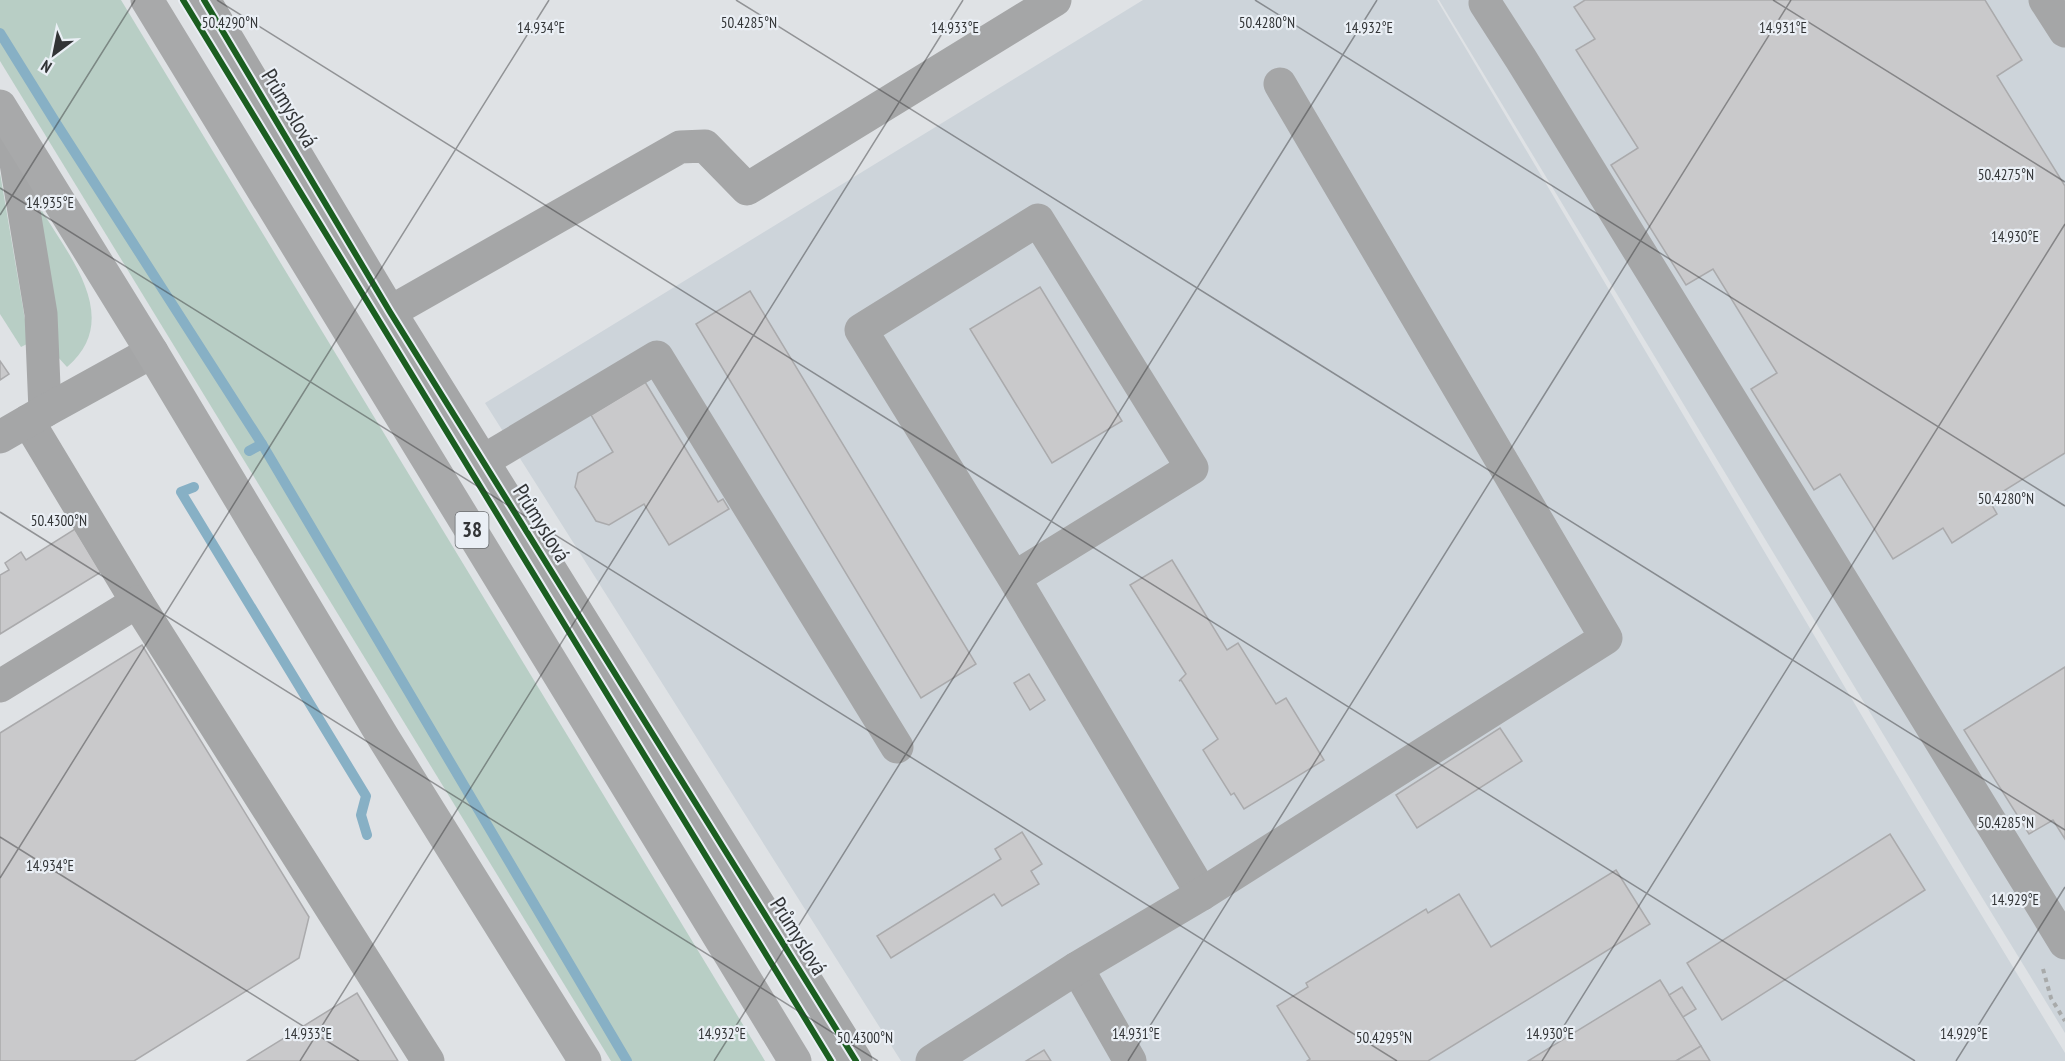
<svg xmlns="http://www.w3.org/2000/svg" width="2065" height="1061" font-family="'PT Sans Narrow',sans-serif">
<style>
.built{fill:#cdd4da}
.green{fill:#b8cec5}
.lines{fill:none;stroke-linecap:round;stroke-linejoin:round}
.stream{stroke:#87b0c5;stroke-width:10}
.building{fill:#c9c9cb;stroke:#aaaaac;stroke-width:1.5}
.path{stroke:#a8aaaa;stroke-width:4;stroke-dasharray:4.5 4.5;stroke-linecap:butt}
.minor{stroke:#a5a6a7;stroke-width:33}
.major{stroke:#a8a9aa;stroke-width:33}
.cycleway-casing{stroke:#eaeff5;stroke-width:10}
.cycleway{stroke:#1b5e20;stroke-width:6}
.ticks{fill:none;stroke:#323436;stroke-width:1.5;stroke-opacity:0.45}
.labels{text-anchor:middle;stroke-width:4.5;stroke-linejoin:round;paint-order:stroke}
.shield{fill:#eaeff5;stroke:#696c6f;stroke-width:1.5}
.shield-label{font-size:21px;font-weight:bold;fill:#323436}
.street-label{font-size:22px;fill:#323436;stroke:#eaeff5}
.ticks-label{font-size:15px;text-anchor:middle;fill:#323436;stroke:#eaeff5;stroke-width:4.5;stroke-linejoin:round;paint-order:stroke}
</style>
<rect width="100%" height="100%" fill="#dfe2e5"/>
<g class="built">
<path d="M1143,0H1437L1913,802L2065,1053V1061H901L485,403Z"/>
<path d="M1439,0H2065V1033L1972,881Z"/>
</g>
<g class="green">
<path d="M0,0H121L765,1061H611L0,61Z"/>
<path d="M0,173L29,343L21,347L0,314Z"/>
<path d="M42,211C70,257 123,320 67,367L57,356L35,215Z"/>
</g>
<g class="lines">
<g class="stream">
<path d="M0,33L56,123L262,444L627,1061"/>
<path d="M249,451L262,444"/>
<path d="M194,487L181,492L366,796L361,815L367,835"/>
</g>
</g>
<g class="building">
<path d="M1585,0H1985L2022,60L1997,76L2065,186V453L1989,500L1997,514L1952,543L1943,528L1893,559L1840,474L1814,490L1751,389L1777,373L1713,269L1686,285L1611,165L1638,148L1576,50L1595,39L1574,7Z"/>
<path d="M1040,287L1122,421L1052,463L970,329Z"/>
<path d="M750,291L976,664L921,698L696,324Z"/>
<path d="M0,361L9,374L0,380Z"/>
<path d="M645,382L718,502L723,499L729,509L669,545L644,504L609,525L596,521L575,487L578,473L613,452L591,415Z"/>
<path d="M75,529L101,572L0,634V575L9,570L5,563L21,552L26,560Z"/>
<path d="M1172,560L1227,650L1238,643L1276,704L1286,698L1324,760L1244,809L1234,793L1231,795L1203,750L1218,739L1181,680L1179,681L1186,674L1130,585Z"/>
<path d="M142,645L309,917L299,958L134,1061H0V733Z"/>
<path d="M2065,667V839L2053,820L2029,834L1964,730Z"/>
<path d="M1029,674L1045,700L1030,710L1014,683Z"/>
<path d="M1500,728L1522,761L1417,828L1396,795Z"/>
<path d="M1022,832L1042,864L1031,871L1039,884L1002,906L994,894L891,958L877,936L1001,859L995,849Z"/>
<path d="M1890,834L1925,890L1722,1020L1687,963Z"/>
<path d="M1616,870L1650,924L1428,1061H1307L1310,1059L1277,1006L1308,987L1306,983L1426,909L1428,913L1459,894L1491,947Z"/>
<path d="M1660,980L1701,1046L1676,1061H1528Z"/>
<path d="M1682,987L1696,1009L1683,1017L1669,995Z"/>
<path d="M357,993L398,1061H247Z"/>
<path d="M1701,1046L1710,1061H1676Z"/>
<path d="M1044,1050L1051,1061H1026Z"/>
</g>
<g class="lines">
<path class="path" d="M2043,969L2051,998L2065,1021"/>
<g class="minor">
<path d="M204,0L390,312L856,1061"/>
<path d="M2045,0L2065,31"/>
<path d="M1485,3L1521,59L2065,943"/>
<path d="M9,121L41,314L45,411"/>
<path d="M390,312L680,147L705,146L747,189L1055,0"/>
<path d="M28,421L137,602"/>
<path d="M0,437L45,411L152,352"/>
<path d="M483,461L657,357L897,747"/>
<path d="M1014,578L1192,468L1038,220L861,330L1014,578L1202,894"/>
<path d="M0,686L137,602L428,1061"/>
<path d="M1077,968L1130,1061"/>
<path d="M932,1061L1077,968L1202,894L1606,638L1280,84"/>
</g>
<g class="major">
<path d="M147,0L795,1061"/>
<path d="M0,106L152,352L383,737L585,1061"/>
</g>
<g class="cycleway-casing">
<g id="cycleway">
<path d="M183,0L831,1061"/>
<path d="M204,0L390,312L856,1061"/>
</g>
</g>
<use href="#cycleway" class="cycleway"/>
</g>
<path class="ticks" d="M217,0L1915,1061M736,0L2065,830M1255,0L2065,506M1773,0L2065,182M0,188L1397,1061M0,215L135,0M0,512L878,1061M0,837L359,1061M0,878L549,0M300,1061L963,0M714,1061L1377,0M1128,1061L1791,0M1542,1061L2065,224M1956,1061L2065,887"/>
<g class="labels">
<rect class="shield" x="455.5" y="512" width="33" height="36" rx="4.5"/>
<g class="shield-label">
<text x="472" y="537">38</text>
</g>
<g class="street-label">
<text transform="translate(290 108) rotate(59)" y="8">Průmyslová</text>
<text transform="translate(542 523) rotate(58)" y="8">Průmyslová</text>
<text transform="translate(799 936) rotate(58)" y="8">Průmyslová</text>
</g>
</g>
<g class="ticks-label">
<text x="230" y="28">50.4290°N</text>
<text x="749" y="28">50.4285°N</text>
<text x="1267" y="28">50.4280°N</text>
<text x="541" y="33">14.934°E</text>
<text x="955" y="33">14.933°E</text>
<text x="1369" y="33">14.932°E</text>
<text x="1783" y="33">14.931°E</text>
<text x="2006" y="180">50.4275°N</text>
<text x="50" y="208">14.935°E</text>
<text x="2015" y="242">14.930°E</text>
<text x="2006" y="504">50.4280°N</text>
<text x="59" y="526">50.4300°N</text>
<text x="2006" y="828">50.4285°N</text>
<text x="50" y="871">14.934°E</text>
<text x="2015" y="905">14.929°E</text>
<text x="308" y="1039">14.933°E</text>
<text x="722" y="1039">14.932°E</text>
<text x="1136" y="1039">14.931°E</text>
<text x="1550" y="1039">14.930°E</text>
<text x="1964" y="1039">14.929°E</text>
<text x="865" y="1043">50.4300°N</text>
<text x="1384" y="1043">50.4295°N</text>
</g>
<g transform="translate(54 54) rotate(212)" stroke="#eaeff5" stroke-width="4.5" paint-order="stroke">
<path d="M0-4.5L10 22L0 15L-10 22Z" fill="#323436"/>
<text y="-9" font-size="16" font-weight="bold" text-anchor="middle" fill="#323436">N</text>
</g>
</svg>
